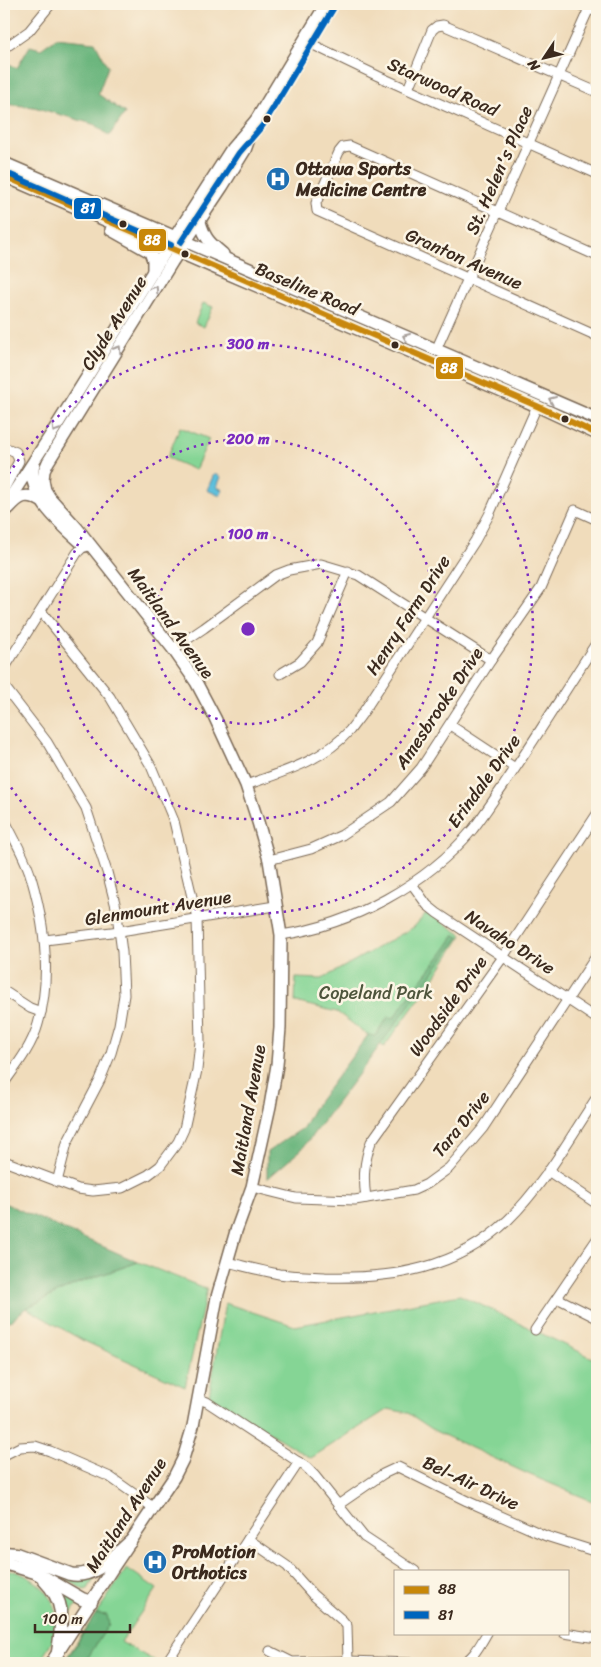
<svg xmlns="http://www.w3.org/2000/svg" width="601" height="1667" font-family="Sriracha,sans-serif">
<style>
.green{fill:#85d595;stroke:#60805a}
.forest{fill:#6cb67e;stroke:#54704e}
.water{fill:#5dbfdc;stroke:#4c747d}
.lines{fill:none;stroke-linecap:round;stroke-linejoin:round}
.minor-casing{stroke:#7a6855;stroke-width:11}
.major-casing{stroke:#7a6855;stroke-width:14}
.highway-casing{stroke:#7a6855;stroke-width:15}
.minor{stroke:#fff;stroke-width:9}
.major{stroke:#fff;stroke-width:11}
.highway{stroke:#fff;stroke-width:12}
.bus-1-casing{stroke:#fcf5e5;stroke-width:10}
.bus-2-casing{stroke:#fcf5e5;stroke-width:10}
.bus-1{stroke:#c88708;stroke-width:6}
.bus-2{stroke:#0065bd;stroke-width:6}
.oneway{stroke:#a79f9a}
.ring{fill:none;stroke:#7b2cbf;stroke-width:2.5;stroke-dasharray:2.5 5}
.bus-dot{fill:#3b2a1e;stroke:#fcf5e5;stroke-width:2}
.labels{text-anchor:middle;stroke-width:5;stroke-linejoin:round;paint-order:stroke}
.street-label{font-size:18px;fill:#3b2a1e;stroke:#fcf5e5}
.poi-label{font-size:18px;font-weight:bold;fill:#3b2a1e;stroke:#fcf5e5;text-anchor:start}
.park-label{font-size:18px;fill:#4e553c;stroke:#fcf5e5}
.centre{fill:#7b2cbf;stroke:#fcf5e5;stroke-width:2.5}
.ring-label{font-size:15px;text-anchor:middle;font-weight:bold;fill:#7b2cbf;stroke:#fcf5e5;stroke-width:5;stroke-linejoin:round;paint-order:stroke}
.line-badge{stroke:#fcf5e5;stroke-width:2}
.badge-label{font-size:14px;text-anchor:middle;font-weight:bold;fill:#fff}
</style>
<rect width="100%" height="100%" fill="#fcf5e5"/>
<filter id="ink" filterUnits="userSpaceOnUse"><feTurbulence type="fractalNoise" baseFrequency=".02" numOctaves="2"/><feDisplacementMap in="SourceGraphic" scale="10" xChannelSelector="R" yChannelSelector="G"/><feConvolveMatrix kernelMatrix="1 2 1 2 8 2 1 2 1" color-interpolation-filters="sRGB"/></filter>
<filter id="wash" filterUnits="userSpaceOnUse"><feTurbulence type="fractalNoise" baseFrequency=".0096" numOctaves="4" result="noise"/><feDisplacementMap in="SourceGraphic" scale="20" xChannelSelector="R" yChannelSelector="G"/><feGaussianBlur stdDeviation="1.12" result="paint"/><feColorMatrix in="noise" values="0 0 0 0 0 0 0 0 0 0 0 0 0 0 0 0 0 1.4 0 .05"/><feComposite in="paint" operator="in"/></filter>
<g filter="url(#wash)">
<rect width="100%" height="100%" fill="#f0dcbb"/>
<g class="green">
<path d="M203,303L213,307L204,327L195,323Z"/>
<path d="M180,427L209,439L195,470L167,458Z"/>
<path d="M428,911L432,915L462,935L430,984L384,1047L337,1012L295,1002L296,978L322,979L414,927Z"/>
<path d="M138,1262L207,1289L185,1387L82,1340L26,1308L78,1283Z"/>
<path d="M460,1295L597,1360V1503L528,1474L435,1431L408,1413L388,1409L311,1458L209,1396L225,1303L295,1326Z"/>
<path d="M127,1568L157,1589L121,1642L158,1663H63Z"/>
<path d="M4,1569C29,1572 58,1593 57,1621C57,1637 47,1651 38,1663H4Z"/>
<path d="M58,1574L93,1575L94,1579L88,1589L84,1590Z"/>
<path d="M56,1586L79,1601L68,1618H65Z"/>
</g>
<g class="forest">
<path d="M56,38L95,42L108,67L98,94L125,113L109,136L96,125L34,107L4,104V61L17,68L30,46L41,49Z"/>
<path d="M455,935L459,937L451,948L367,1063L302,1149L267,1179V1152L303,1128L313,1109L368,1035L375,1036L389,1016L394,1018C412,989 436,964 455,935Z"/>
<path d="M4,1203L138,1262L78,1283L26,1308L12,1320L4,1322Z"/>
<path d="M98,1614L107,1615L109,1624L87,1659L70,1663L67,1661V1659L95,1615Z"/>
</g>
<path class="water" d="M214,474L221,477L217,487L223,490L220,496L207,490Z"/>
</g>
<g filter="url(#ink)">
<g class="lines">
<g class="minor-casing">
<g id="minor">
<path d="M578,4L597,12"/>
<path d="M305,41L378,76L597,174"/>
<path d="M9,45L29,31L51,4"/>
<path d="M408,89L432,30L437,26L443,25L597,92"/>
<path d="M597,256L350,146L343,147L339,152L316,203L317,211L597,336"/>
<path d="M436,350L591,4"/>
<path d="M4,447L16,452L19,461L4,489"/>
<path d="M173,649L204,628L276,575L289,570L321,564L358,575L491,660"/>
<path d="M4,669L77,553L88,542"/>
<path d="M280,674L300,662L317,643L348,571"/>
<path d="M4,686L47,742L86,808L107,872L116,907L122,952L124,995L119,1025L111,1053L100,1080L67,1143L57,1182"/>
<path d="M450,725L515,768"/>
<path d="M246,785C283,772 323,761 350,730C355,723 361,716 366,708L475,541L489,515L537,406"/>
<path d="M4,819C12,834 27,862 31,877C45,925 52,976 38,1024C32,1046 17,1065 4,1083"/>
<path d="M269,860L311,849L342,835L391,802L421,768L491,660L541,588L575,510L597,520"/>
<path d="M412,884L427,905L437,913L597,1019"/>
<path d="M281,935C352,925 427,884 473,829C484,815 494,799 504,785C536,738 566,689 597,642"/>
<path d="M45,940L120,931L275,906"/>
<path d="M4,991L30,1008L41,1012"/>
<path d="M4,1161L78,1189L93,1191L122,1188L148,1175L160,1166L178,1142L184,1129L197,1070L200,1042L197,918L174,821L151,766L110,697L41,611"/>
<path d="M548,1171L597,1204"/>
<path d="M252,1187L296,1198L355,1200L414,1190L427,1184L449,1168L483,1128L597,955"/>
<path d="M366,1198C363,1178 364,1162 371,1142L503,957L597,814"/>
<path d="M227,1262C244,1266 262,1271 279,1274C294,1276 310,1276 325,1277C393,1279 457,1269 508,1220C544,1185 569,1139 597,1097"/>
<path d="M557,1298L597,1318"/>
<path d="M535,1330L597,1239"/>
<path d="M199,1399L207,1402L306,1467L315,1476L364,1537L415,1571"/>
<path d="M4,1455L20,1447L35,1446L50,1451L110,1477L154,1508"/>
<path d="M338,1505L383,1474L398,1467L467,1501L546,1536L597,1552"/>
<path d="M248,1539L287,1566L313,1595L343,1621L347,1626L348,1661"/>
<path d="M564,1633L597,1638"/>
<path d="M270,1651L292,1662L348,1661L410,1663"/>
<path d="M167,1663L168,1660L299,1462"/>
<path d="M460,1663C472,1662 481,1643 487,1633"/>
</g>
</g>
<g class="major-casing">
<g id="major">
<path d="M4,163L597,419"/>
<path d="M4,176L215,268L537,406L597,434"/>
<path d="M200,222C205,239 210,243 223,254"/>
<path d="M111,230L150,252L153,260V271"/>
<path d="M34,465C24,495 65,528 85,546"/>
<path d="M9,508C20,496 26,492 41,501"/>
<path d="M6,511L12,495L52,433L162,257L232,148L256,120L326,4"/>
<path d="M51,1663L112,1569L174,1477L183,1459L193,1426L217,1297L236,1231L252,1187L270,1106L277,1065L280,1028L281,935L269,860L258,822L246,785L215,718L196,682L173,649L77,528L50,498L45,490L43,480L44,471L48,462L172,262L222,187L245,150L256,120"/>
</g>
</g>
<g class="highway-casing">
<g id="highway">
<path d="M4,1553L16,1554L70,1574C94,1579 113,1557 130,1542"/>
<path d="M4,1563L35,1572L82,1599L91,1602"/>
<path d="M44,1580C67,1603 62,1623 58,1652"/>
</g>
</g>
<use href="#minor" class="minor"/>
<use href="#major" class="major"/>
<use href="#highway" class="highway"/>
<g class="bus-1-casing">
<path id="bus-1" d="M4,176L537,406L597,434"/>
</g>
<g class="bus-2-casing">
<g id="bus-2">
<path d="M4,172L171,245"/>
<path d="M181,242L239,153L263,125L333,9"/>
</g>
</g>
<use href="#bus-1" class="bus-1"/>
<use href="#bus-2" class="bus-2"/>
</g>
<defs><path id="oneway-chevron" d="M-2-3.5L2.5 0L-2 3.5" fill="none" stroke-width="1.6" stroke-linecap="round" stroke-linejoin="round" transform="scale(1.25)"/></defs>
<g class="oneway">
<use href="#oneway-chevron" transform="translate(155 289) rotate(-58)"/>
<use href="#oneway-chevron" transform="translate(406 337) rotate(-157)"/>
<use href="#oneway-chevron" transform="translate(118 349) rotate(-57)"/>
<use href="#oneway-chevron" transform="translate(552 400) rotate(-157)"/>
<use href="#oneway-chevron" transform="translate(55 429) rotate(122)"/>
</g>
</g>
<g class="ring">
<circle cx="248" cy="629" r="95"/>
<circle cx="248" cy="629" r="190"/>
<path d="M5 480A285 285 0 1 1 5 778"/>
</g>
<defs>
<g id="hospital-disc" transform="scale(1.25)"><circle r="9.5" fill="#1f6fb2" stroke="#fcf5e5"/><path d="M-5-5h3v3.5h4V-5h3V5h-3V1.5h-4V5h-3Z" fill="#fff"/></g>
</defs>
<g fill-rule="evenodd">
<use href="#hospital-disc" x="278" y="179"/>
<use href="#hospital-disc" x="155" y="1562"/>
</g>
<g class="bus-dot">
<circle cx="267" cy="119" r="4.5"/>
<circle cx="123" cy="224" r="4.5"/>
<circle cx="185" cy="254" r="4.5"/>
<circle cx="395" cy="345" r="4.5"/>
<circle cx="565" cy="419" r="4.5"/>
</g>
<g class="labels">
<g class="street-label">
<text transform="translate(443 87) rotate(24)" y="6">Starwood Road</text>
<text transform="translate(499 170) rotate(-66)" y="6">St. Helen's Place</text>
<text transform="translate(464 259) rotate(24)" y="6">Granton Avenue</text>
<text transform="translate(307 289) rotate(23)" y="6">Baseline Road</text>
<text transform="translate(114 323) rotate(-58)" y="6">Clyde Avenue</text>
<text transform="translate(408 615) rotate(-57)" y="6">Henry Farm Drive</text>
<text transform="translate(171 623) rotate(54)" y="6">Maitland Avenue</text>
<text transform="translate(439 708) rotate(-56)" y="6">Amesbrooke Drive</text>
<text transform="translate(484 781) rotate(-54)" y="6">Erindale Drive</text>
<text transform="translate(158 908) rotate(-9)" y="6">Glenmount Avenue</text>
<text transform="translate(510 942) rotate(33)" y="6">Navaho Drive</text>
<text transform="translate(448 1006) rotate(-54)" y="6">Woodside Drive</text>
<text transform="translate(248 1110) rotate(-80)" y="6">Maitland Avenue</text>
<text transform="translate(461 1124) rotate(-51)" y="6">Tara Drive</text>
<text transform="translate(471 1483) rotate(25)" y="6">Bel-Air Drive</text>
<text transform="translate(126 1515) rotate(-57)" y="6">Maitland Avenue</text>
</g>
<g class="poi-label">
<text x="296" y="175">Ottawa Sports<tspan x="296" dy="21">Medicine Centre</tspan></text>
<text x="172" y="1558">ProMotion<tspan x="172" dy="21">Orthotics</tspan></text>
</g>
<g class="park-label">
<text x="376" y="999">Copeland Park</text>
</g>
</g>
<circle cx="248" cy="629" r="8" class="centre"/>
<g class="ring-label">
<text x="248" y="349">300 m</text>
<text x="248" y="444">200 m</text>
<text x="248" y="539">100 m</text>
</g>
<g class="line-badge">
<rect x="73" y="197" width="29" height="23" rx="5" fill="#0065bd"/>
<rect x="138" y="228" width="29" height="24" rx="5" fill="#c88708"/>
<rect x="435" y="356" width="29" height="24" rx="5" fill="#c88708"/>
</g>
<g class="badge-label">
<text x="88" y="213">81</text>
<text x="152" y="245">88</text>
<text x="449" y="373">88</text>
</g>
<rect width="601" height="1667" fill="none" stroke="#fcf5e5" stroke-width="20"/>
<rect x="394" y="1570" width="175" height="65" fill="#fcf5e5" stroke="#afa495"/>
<rect x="404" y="1586" width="25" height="8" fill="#c88708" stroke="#afa495"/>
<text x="438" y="1594" font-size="15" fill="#3b2a1e">88</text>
<rect x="404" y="1611" width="25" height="8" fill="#0065bd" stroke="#afa495"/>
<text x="438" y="1620" font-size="15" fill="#3b2a1e">81</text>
<g transform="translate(544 58) rotate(235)" stroke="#fcf5e5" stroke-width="4" paint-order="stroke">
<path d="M0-4L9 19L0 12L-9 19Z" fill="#3b2a1e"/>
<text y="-8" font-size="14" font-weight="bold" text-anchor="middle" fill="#3b2a1e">N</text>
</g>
<path d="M35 1624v8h95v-8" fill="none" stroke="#3b2a1e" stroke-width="2.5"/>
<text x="42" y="1624" font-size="15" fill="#3b2a1e" stroke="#fcf5e5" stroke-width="4" paint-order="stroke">100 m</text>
</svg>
